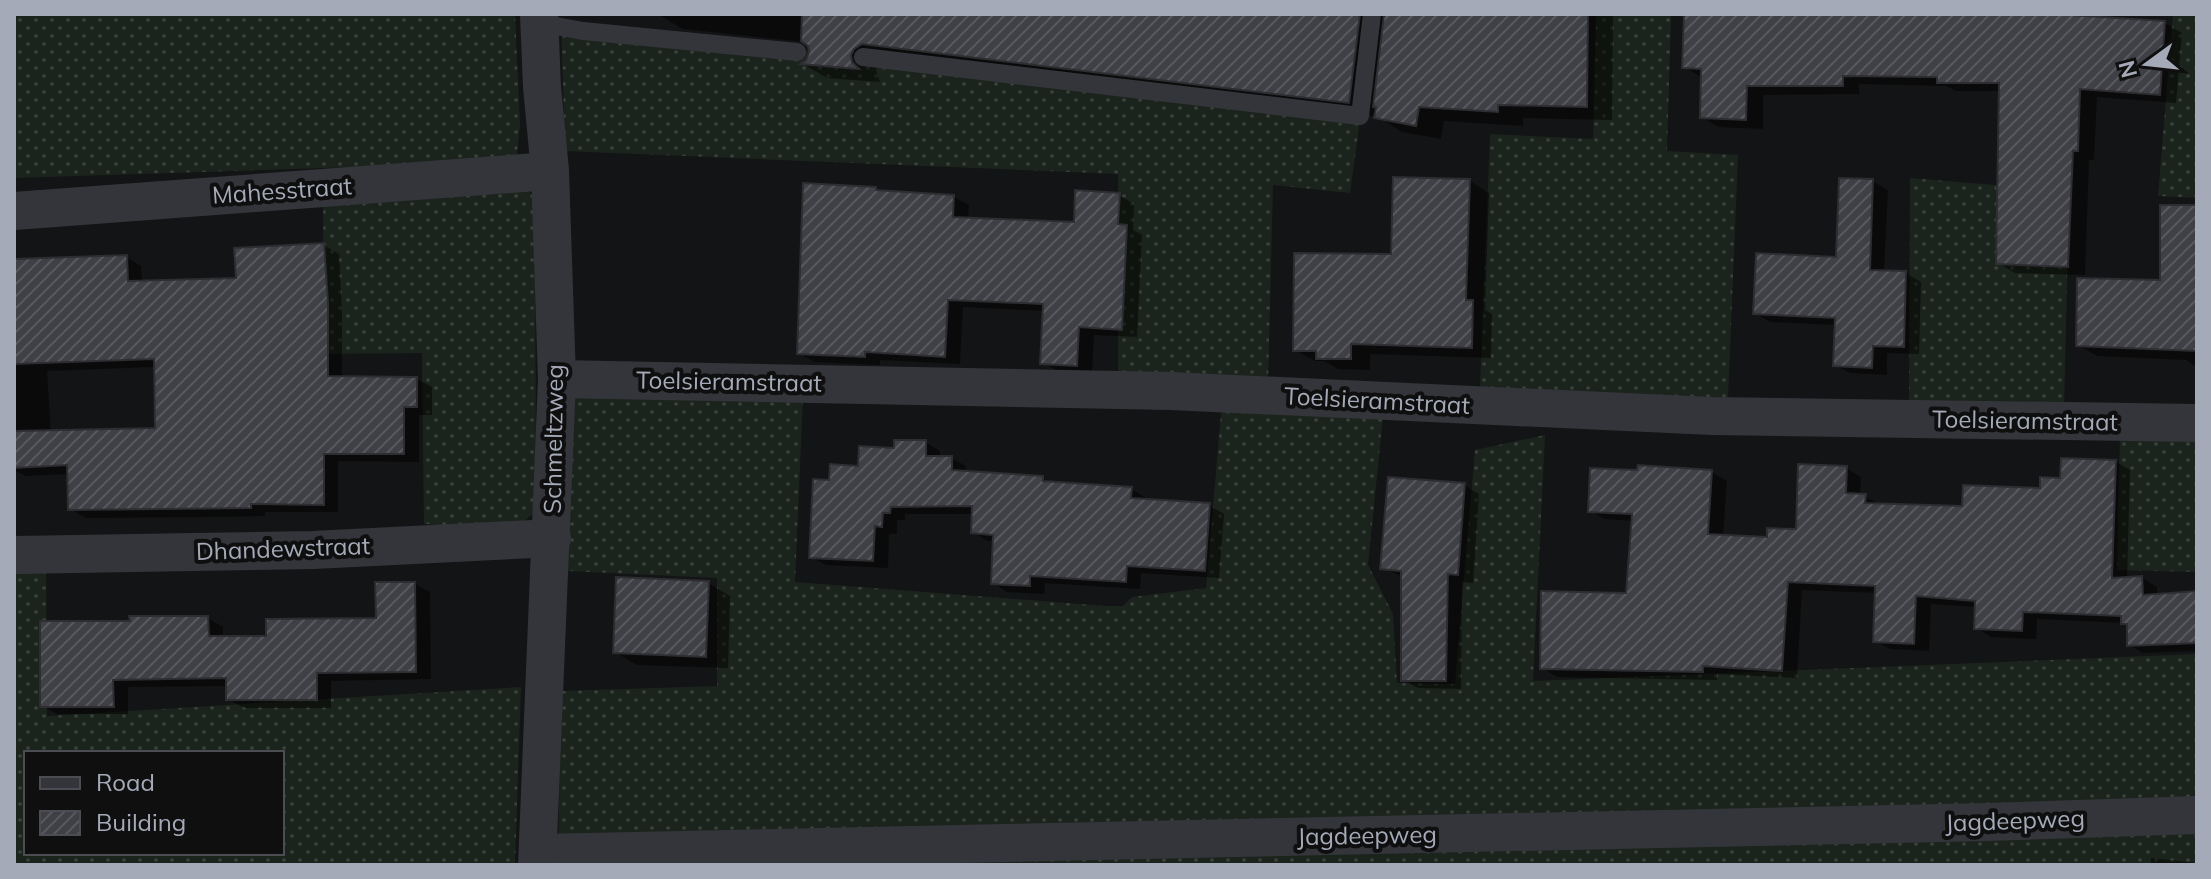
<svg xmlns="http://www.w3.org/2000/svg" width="2211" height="879" font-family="Mulish,sans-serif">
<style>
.grass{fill:url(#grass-dots);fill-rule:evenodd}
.shadow{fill:#0007;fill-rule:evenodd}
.building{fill:url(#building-hatch);stroke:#2d2d32;stroke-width:2}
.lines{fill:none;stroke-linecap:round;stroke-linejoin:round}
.lane{stroke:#34353b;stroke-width:18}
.street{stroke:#34353b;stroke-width:38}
.labels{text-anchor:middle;stroke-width:8;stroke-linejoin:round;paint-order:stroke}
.street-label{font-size:24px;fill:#a4aab7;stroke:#0f0f10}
</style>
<defs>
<pattern id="grass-dots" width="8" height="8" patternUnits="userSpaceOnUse" patternTransform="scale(2)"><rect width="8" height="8" fill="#1b241c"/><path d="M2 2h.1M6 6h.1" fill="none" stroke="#39413b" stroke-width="1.8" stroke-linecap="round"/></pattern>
<pattern id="building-hatch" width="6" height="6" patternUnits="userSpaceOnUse" patternTransform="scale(2)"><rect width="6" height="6" fill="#3f4046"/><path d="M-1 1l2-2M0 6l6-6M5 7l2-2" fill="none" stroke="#58595e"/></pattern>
</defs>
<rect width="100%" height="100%" fill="#131415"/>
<g class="grass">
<path d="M14,14H515L520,125L517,154L508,162L14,178Z"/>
<path d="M1596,14H1671L1667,151L1738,155L1728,399L1480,387L1490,134L1593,139Z"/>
<path d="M2173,14H2197V198L2158,196Z"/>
<path d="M561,20L1360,120L1350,193L1273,185L1268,385L1118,378V174L565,151Z"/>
<path d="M1910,178L2069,191L2064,411L1909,408Z"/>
<path d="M527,189L535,199L536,509C530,516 526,522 516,525C492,532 450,525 424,524L422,353L324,354L323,192Z"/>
<path d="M583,391L803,396L795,582L1105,606H1123L1132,597L1206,588L1222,402L1384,406L1368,565L1393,614L1397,683L1455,684L1475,450L1545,435L1533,681L2197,654V865H558L561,691L717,686V578L567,571L572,400Z"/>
<path d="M2120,436L2197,437V572L2117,570Z"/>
<path d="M46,557L47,716L521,687L515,865H14V559ZM26,753H282V853H26Z"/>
</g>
<g class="shadow">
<path d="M657,14H1613L1612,120L1523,118V126L1444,121L1441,139L1402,132L1377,116L889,57L879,63L876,70L880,82L827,78L803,64L811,53L809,45L805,42L683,29Z"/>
<path d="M1686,14H2060V16L2165,23L2182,33L2176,103L2097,97L2094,160H2089L2085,275L2015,273L1998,263L2001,91H1956L1946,86L1859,84V94L1763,95V129L1718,127L1702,117L1701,77L1684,67Z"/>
<path d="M1470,181L1489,193L1485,310L1492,314L1491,358L1370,354V370L1338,369L1324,361H1315L1295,350Z"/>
<path d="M1872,181L1888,190L1884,273H1906L1921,282L1919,354L1887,353V375L1850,373L1835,365L1836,325L1770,322L1755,313L1838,260Z"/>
<path d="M876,189L882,192L954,197L969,205L968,219L1076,224L1119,195L1134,204L1133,230L1142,235L1137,337L1094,335L1092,373L1057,371L1042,362L1045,311L963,307L960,364L880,360V365L814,362L799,353Z"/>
<path d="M2197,207V367L2186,360L2097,356L2078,345L2162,282Z"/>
<path d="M323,245L339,254L342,312V378L417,379L432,387V415H419V462L338,461V512H265V516L209,517L86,518L70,509L69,474L25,476L14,470V268L126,257L141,266L142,282L238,280ZM156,367L157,430L51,433L47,371Z"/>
<path d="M925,442L940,451V458H951L966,466V473L1042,478L1052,484L1131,489L1146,498V501L1209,505L1224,514L1219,578L1141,573L1140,589L1045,583L1044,594L1007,592L993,583L994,541H987L973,532L974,514H905V520H897V534H889L888,568L826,565L811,557L831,482L896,450Z"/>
<path d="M2116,462L2130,470L2127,579L2142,578L2157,587V596L2197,593V651L2143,653L2129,645V626L2124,623L2037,619L2036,639L1991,637L1976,628V607L1931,604L1929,651L1890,649L1875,641L1877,593L1802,590L1797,678L1717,674V680L1557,677L1542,668L1628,595L1633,521L1604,519L1590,511L1712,472L1727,481L1723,537L1768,539L1797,531L1846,468L1861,477L1860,495L1880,504L1964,508L2041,490L2062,480Z"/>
<path d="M1464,485L1479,494L1473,583L1462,582L1461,689L1418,688L1403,680V577L1383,568Z"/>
<path d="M708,583L730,596L728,668L637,665L615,652Z"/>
<path d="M415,584L430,592L431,679L331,681V708H244L228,699V686L128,687V714H57L42,706L132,623L208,618L223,627V638H268L378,620Z"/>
<path d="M2151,858L2197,863V865H2151Z"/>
</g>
<g class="building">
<path d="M802,14H1360L1349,103L862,44L854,49L851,55L852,62L859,69L800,64L806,60L809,52L808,46L801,41Z"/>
<path d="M1384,14H1588L1587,107L1498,105V112L1419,107L1416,126L1374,118L1376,107H1373Z"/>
<path d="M1684,14H2054L2165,21L2160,95L2080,89L2078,151H2073L2068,267L1996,264L1999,83H1937V77L1843,76V86H1747L1746,120L1700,118L1701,69L1682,68Z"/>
<path d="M1393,177L1470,179L1466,300H1473L1472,348L1351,344V359H1316V351H1293L1294,253L1391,254Z"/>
<path d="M1839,178L1873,179L1870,270L1906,271L1904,347L1873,346L1872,368L1833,366L1835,318L1753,314L1756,253L1836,257Z"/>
<path d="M803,183L876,187V190L954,195L953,217L1074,222L1075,190L1120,193L1118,224L1127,225L1122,330L1079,327L1077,366L1040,364L1043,304L948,300L945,357L865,352V357L797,354Z"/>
<path d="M2160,205H2197V351L2076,346L2077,278L2160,280Z"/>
<path d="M324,243L328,302V376L417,377V407H404V454H324V505L251,504V508L68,510L67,465L14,468V431L155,428L154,359L14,364V259L127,255L128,281L236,278L234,248Z"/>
<path d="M894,440H926V456H952V470L1043,476V481L1132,487L1131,498L1210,503L1205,571L1127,566L1126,582L1030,576V586L991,584L993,535L971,533L972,506L891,507L890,513H883L882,527L875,526L873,561L809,558L813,479L829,480L830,464L858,466L859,446L894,448Z"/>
<path d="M2061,458L2116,460L2112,578L2142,576L2143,595L2197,591V643L2127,646V624H2121V616L2023,612L2022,631L1974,629L1975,601L1916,596L1914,644L1873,642L1875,586L1788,582L1782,671L1703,666V672L1540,669L1541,591L1626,593L1632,514L1588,512L1590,468L1637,470L1638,465L1712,470L1708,534L1767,537V528L1796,529L1798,464L1847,466L1846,493L1866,494L1865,503L1962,506L1963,485L2040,488V477L2060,478Z"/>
<path d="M1388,477L1465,483L1458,575L1448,574L1446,681H1401V571L1380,569Z"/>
<path d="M616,577L709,581L706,657L613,653Z"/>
<path d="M375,582H415L416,672L317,673V700H226V678L113,680L114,707H40V621H130L129,616H208L209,636H266V619L376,618Z"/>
</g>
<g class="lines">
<g class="lane">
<path d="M540,23L583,31L797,52"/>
<path d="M863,57L1360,116L1372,14"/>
</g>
<g class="street">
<path d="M14,211L550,171"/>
<path d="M557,379L1171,391L1712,416L2197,423"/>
<path d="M14,555L313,550L552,538"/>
<path d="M538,853L1987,822L2197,815"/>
<path d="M537,865L557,379L550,171L542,87L539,14"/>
</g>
</g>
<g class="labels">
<g class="street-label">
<text transform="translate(282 191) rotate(-4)" y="8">Mahesstraat</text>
<text transform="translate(729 382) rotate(1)" y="8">Toelsieramstraat</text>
<text transform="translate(1377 401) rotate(3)" y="8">Toelsieramstraat</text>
<text transform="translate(2025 421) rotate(1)" y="8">Toelsieramstraat</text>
<text transform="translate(554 439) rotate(-89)" y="8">Schmeltzweg</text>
<text transform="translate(283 549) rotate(-2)" y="8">Dhandewstraat</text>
<text transform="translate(2015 821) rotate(-2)" y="8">Jagdeepweg</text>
<text transform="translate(1367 836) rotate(-1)" y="8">Jagdeepweg</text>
</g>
</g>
<rect width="2211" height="879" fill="none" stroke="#a4aab7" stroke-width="32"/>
<rect x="24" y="751" width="260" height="104" fill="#0f0f10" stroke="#4b4d53" stroke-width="2"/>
<rect x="40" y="777" width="40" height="12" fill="#34353b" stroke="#4b4d53" stroke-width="2"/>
<text x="96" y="791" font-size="24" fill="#a4aab7">Road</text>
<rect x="40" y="811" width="40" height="24" fill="url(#building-hatch)" stroke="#4b4d53" stroke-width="2"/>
<text x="96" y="831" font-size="24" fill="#a4aab7">Building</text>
<g transform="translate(2147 64) rotate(255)" stroke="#0f0f10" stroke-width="6" paint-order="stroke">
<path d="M0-6L14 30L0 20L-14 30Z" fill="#a4aab7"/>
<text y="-12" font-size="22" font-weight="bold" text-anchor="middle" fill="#a4aab7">N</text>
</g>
</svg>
